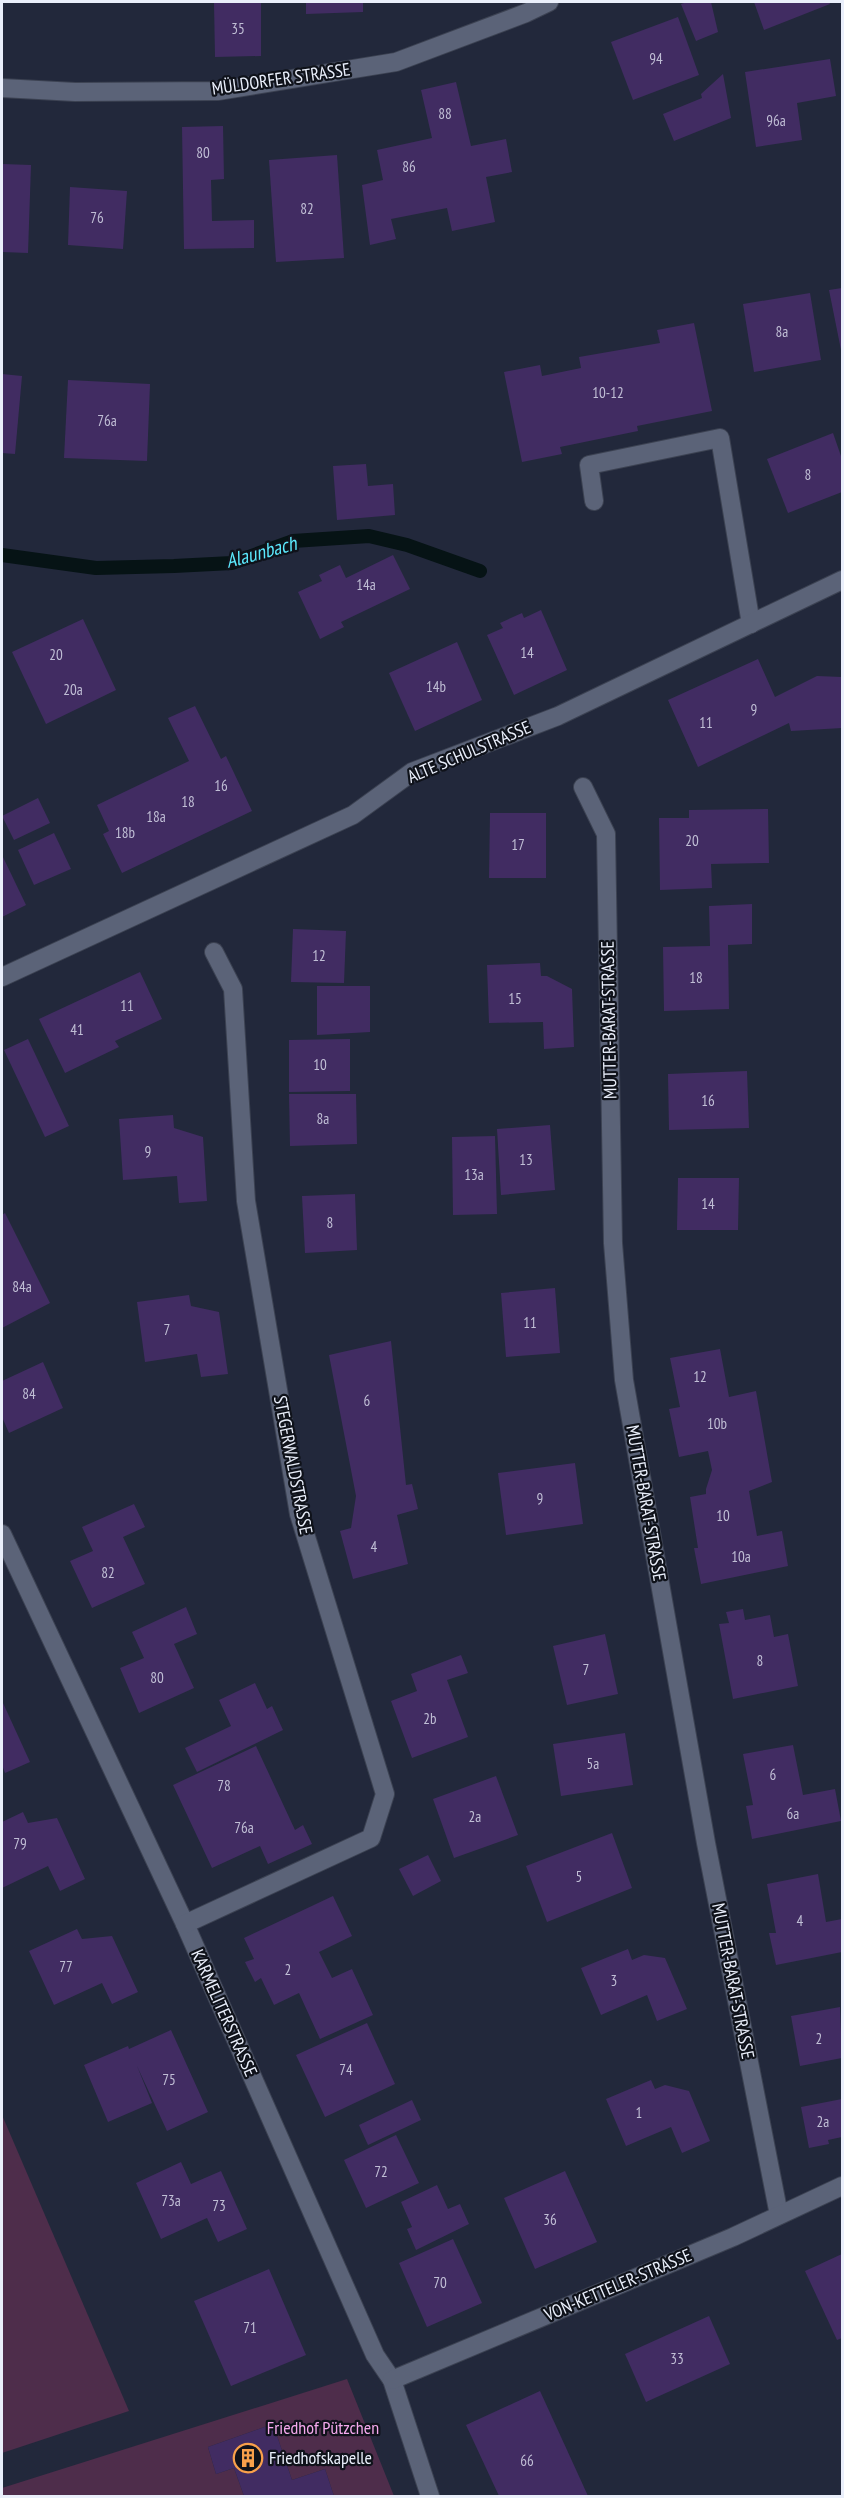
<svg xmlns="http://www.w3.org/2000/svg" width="844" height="2498" font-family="'PT Sans Narrow',sans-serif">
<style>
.green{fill:#4e2d4b}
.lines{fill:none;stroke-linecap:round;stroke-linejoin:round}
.stream{stroke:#061315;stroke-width:14}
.building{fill:#412c62}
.service-casing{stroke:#3c4252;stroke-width:20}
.minor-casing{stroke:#3c4252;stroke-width:20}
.service{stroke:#5b6378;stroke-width:18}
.minor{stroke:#5b6378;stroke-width:18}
.labels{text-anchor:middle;stroke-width:4.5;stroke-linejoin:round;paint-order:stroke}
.number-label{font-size:15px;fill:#c0bed5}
.street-label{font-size:18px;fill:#eaeffb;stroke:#0f121a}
.park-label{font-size:18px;fill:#f5a9ed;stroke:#0f121a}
.poi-label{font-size:18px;fill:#eaeffb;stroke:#0f121a;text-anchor:start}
.water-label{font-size:20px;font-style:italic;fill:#5be9fd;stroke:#0f121a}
</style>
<rect width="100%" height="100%" fill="#22283b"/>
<g class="green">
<path d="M2,2115L129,2411L2,2453Z"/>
<path d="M347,2379L394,2496H334L325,2469L292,2480L273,2424L208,2447L216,2474L234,2468L244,2496H2V2488Z"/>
</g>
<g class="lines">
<path class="stream" d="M2,555L96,568L174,566L232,563L293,541L369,536L407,545L480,571"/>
</g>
<g class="building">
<path d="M214,2H261V56L215,57Z"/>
<path d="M306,2H363V12L306,14Z"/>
<path d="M687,2H711L718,32L696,41L681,4Z"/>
<path d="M754,2H829L830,4L764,30Z"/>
<path d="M678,17L699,75L633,100L611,42Z"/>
<path d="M830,59L836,96L797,103L802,140L756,147L745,72Z"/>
<path d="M723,74L731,118L674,141L663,114L702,98L701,94Z"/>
<path d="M456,82L471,146L506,139L512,172L486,177L495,222L452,231L447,208L391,219L396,239L370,245L362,185L383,180L377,150L432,138L421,90Z"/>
<path d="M223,126L224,179L211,180L212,221L254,220V248L184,249L182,127Z"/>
<path d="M337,155L344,258L276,262L269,160Z"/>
<path d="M2,164L31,165L28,253L2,252Z"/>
<path d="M70,187L127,191L123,249L68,245Z"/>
<path d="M842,288V350H841L829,290Z"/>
<path d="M810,293L821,360L754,372L743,304Z"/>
<path d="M694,323L712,411L637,426L638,431L560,447L562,454L522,462L504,372L540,365L542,376L581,368L579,357L660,343L657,330Z"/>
<path d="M2,374L22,376L15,454L2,453Z"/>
<path d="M68,380L150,384L147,461L64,458Z"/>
<path d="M833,433L842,459V492L788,513L767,459Z"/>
<path d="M366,464L368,486L393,484L395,515L337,520L333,466Z"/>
<path d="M393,555L410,589L341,622L344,627L320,639L298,592L322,581L319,575L340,565L346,578Z"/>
<path d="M541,610L567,670L514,695L487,635L503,628L500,623L522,613L524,618Z"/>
<path d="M83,619L116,690L46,724L12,652Z"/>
<path d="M457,642L482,700L415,731L389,673Z"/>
<path d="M758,659L775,697L817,676L842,677V728L791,731L789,723L698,767L668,700Z"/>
<path d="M195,706L221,759L226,756L252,811L122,873L103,834L109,831L97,805L189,761L168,718Z"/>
<path d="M38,798L50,823L14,840L2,816Z"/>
<path d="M768,809L769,863L711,864L712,888L660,890L659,818H689V810Z"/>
<path d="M490,813H546V878H489Z"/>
<path d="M54,833L71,869L34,885L18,850Z"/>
<path d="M2,855L26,905L2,917Z"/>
<path d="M752,904V944L728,945L729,1009L664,1011L663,947L710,946L709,906Z"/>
<path d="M293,929L346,931L344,983L291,982Z"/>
<path d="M540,963L541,976H547L572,989L574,1047L544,1049L543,1022L489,1023L487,965Z"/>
<path d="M140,972L162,1019L115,1041L119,1047L65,1073L39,1019Z"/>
<path d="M317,986H370V1032L317,1035Z"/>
<path d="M28,1039L69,1126L45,1137L4,1050Z"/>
<path d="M350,1039V1091L289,1092V1040Z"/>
<path d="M747,1071L749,1128L669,1130L668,1074Z"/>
<path d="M289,1094H356L357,1144L290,1146Z"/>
<path d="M173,1115L174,1128L203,1137L207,1201L179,1203L177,1176L123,1180L119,1119Z"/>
<path d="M550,1125L555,1190L501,1195L497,1129Z"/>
<path d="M495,1136L497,1214L453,1215L452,1137Z"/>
<path d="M678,1178H739L738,1230H677Z"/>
<path d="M355,1194L357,1250L305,1253L302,1196Z"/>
<path d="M5,1213L50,1303L2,1328V1215Z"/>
<path d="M555,1288L560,1353L506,1357L501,1293Z"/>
<path d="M189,1295L191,1306L219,1312L228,1374L201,1377L197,1354L145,1362L137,1302Z"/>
<path d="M391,1341L406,1485L412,1484L418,1509L397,1515L408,1564L353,1579L340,1531L351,1528L356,1496L329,1355Z"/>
<path d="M720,1349L729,1397L756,1391L772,1482L749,1491L757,1536L782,1531L788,1566L701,1584L694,1548H698L690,1497L706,1494V1489L712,1470L708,1451L679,1457L669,1409L680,1407L670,1358Z"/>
<path d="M43,1362L63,1408L9,1433L2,1417V1381Z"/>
<path d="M575,1463L583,1524L506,1535L498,1473Z"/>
<path d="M134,1504L145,1527L123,1537L145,1584L92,1608L70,1561L93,1551L82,1527Z"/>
<path d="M186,1607L197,1634L174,1644L194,1688L139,1713L120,1668L144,1658L132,1632Z"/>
<path d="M743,1609L745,1620L770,1615L774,1637L788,1634L798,1686L733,1699L719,1624L729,1623L726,1612Z"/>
<path d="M605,1634L618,1694L567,1705L553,1646Z"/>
<path d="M461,1655L468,1673L447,1680L468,1737L412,1758L391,1701L417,1691L411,1674Z"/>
<path d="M255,1683L267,1709L272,1706L283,1730L197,1772L185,1748L231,1726L219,1700Z"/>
<path d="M2,1703H3L30,1762L5,1773L2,1765Z"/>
<path d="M625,1733L633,1785L561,1796L553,1744Z"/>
<path d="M793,1745L803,1795L835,1789L841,1821L752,1839L746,1806L753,1805L743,1754Z"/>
<path d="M256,1746L295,1830L303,1825L312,1844L268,1864L260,1846L212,1868L173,1785Z"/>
<path d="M496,1776L518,1835L454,1858L433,1799Z"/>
<path d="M23,1812L28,1823L57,1818L85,1879L60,1891L48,1866L2,1888V1822Z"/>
<path d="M612,1833L632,1888L547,1922L526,1866Z"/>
<path d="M428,1855L441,1881L413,1896L399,1869Z"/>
<path d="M818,1874L826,1922L842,1919V1952L776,1965L769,1933H776L767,1884Z"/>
<path d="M333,1896L352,1936L319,1952L332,1978L352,1969L373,2015L320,2039L299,1993L274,2005L261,1978L255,1982L245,1962L254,1959L244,1938Z"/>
<path d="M77,1929L82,1939L112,1936L138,1992L112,2004L102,1983L54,2005L29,1951Z"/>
<path d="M628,1949L632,1960L644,1955L665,1958L687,2009L657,2021L647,1995L601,2015L581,1968Z"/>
<path d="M840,2007L842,2058L800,2066L791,2016Z"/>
<path d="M367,2023L395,2084L325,2117L296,2055Z"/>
<path d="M171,2030L208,2112L167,2131L137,2066L152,2103L108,2122L84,2065L128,2046L129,2049Z"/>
<path d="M651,2080L655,2089L665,2085L689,2091L710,2141L682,2153L671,2127L626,2146L606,2099Z"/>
<path d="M842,2099V2137L828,2140L829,2144L809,2148L801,2107Z"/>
<path d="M412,2100L421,2120L368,2145L359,2125Z"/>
<path d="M396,2135L419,2183L366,2208L344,2160Z"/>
<path d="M181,2162L191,2184L221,2171L247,2229L218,2242L207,2218L161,2239L136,2183Z"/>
<path d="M565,2171L597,2242L535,2269L504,2198Z"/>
<path d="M437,2185L448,2209L460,2204L469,2224L416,2250L407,2229L412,2227L401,2202Z"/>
<path d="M453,2239L482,2303L427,2327L399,2263Z"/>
<path d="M842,2254V2338L837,2340L805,2271Z"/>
<path d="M269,2269L306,2355L231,2386L194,2301Z"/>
<path d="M709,2316L730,2364L646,2402L625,2354Z"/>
<path d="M540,2391L588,2496H499L466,2425Z"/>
<path d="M273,2424L292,2480L325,2469L334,2496H244L234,2468L216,2474L208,2447Z"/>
</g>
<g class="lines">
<g class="service-casing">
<path id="service" d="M594,501L589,465L720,438L751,624"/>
</g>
<g class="minor-casing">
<g id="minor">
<path d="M2,88L75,92L218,91L396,62L526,13L549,2"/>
<path d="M583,787L606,834L613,1243L624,1380L706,1843L779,2215"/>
<path d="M2,977L353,815L412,772L558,716L842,580"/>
<path d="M2,1534L185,1924L375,2355L392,2380L430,2496"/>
<path d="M185,1924L371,1838L385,1794L299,1514L246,1201L233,989L214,952"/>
<path d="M392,2380L733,2237L842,2186"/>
</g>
</g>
<use href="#service" class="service"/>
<use href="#minor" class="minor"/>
</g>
<defs>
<g id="building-ring" transform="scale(1.5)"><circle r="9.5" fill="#0f121a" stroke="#f8a04b" stroke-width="1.5"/><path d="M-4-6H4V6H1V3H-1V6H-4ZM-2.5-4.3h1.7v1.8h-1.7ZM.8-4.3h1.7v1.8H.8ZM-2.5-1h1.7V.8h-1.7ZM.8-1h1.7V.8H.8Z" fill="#f8a04b"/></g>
</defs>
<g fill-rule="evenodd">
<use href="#building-ring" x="248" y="2458"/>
</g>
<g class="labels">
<g class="number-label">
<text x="238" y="34">35</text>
<text x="656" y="64">94</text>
<text x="445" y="119">88</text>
<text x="776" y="126">96a</text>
<text x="203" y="158">80</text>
<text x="409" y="172">86</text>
<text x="307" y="214">82</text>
<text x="97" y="223">76</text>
<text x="782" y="337">8a</text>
<text x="608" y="398">10-12</text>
<text x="107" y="426">76a</text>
<text x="808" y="480">8</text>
<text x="366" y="590">14a</text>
<text x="527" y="658">14</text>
<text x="56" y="660">20</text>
<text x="436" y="692">14b</text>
<text x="73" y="695">20a</text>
<text x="754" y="715">9</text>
<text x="706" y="728">11</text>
<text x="221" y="791">16</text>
<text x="188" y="807">18</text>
<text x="156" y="822">18a</text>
<text x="125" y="838">18b</text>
<text x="692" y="846">20</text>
<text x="518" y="850">17</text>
<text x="319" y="961">12</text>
<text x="696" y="983">18</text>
<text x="515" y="1004">15</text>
<text x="127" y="1011">11</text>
<text x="77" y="1035">41</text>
<text x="320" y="1070">10</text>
<text x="708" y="1106">16</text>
<text x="323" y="1124">8a</text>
<text x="148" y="1157">9</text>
<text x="526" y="1165">13</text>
<text x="474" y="1180">13a</text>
<text x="708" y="1209">14</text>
<text x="330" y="1228">8</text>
<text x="22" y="1292">84a</text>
<text x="530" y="1328">11</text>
<text x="167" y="1335">7</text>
<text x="700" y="1382">12</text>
<text x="29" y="1399">84</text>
<text x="367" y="1406">6</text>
<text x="717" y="1429">10b</text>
<text x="540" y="1504">9</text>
<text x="723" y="1521">10</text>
<text x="374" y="1552">4</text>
<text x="741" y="1562">10a</text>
<text x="108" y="1578">82</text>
<text x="760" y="1666">8</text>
<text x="586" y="1675">7</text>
<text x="157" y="1683">80</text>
<text x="430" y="1724">2b</text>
<text x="593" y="1769">5a</text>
<text x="773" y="1780">6</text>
<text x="224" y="1791">78</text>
<text x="793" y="1819">6a</text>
<text x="475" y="1822">2a</text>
<text x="244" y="1833">76a</text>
<text x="20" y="1849">79</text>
<text x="579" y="1882">5</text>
<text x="800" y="1926">4</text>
<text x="66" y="1972">77</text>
<text x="288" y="1975">2</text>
<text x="614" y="1986">3</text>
<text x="819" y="2044">2</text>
<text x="346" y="2075">74</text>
<text x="169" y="2085">75</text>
<text x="639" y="2118">1</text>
<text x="823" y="2127">2a</text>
<text x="381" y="2177">72</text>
<text x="171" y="2206">73a</text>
<text x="219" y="2211">73</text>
<text x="550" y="2225">36</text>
<text x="440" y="2288">70</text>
<text x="250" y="2333">71</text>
<text x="677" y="2364">33</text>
<text x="527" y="2466">66</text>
</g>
<g class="street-label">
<text transform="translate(281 79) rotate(-8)" y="6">MÜLDORFER STRASSE</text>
<text transform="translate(469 752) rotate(-23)" y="6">ALTE SCHULSTRASSE</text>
<text transform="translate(609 1020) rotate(-91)" y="6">MUTTER-BARAT-STRASSE</text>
<text transform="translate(293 1465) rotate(79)" y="6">STEGERWALDSTRASSE</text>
<text transform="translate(646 1503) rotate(80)" y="6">MUTTER-BARAT-STRASSE</text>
<text transform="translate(733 1981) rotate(79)" y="6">MUTTER-BARAT-STRASSE</text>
<text transform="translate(224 2013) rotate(66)" y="6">KARMELITERSTRASSE</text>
<text transform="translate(618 2285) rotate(-23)" y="6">VON-KETTELER-STRASSE</text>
</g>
<g class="park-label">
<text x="323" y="2434">Friedhof Pützchen</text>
</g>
<g class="poi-label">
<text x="269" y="2464">Friedhofskapelle</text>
</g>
<g class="water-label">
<text transform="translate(261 552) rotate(-15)" y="7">Alaunbach</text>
</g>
</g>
<rect width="844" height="2498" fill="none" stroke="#eaeffb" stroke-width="6"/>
</svg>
